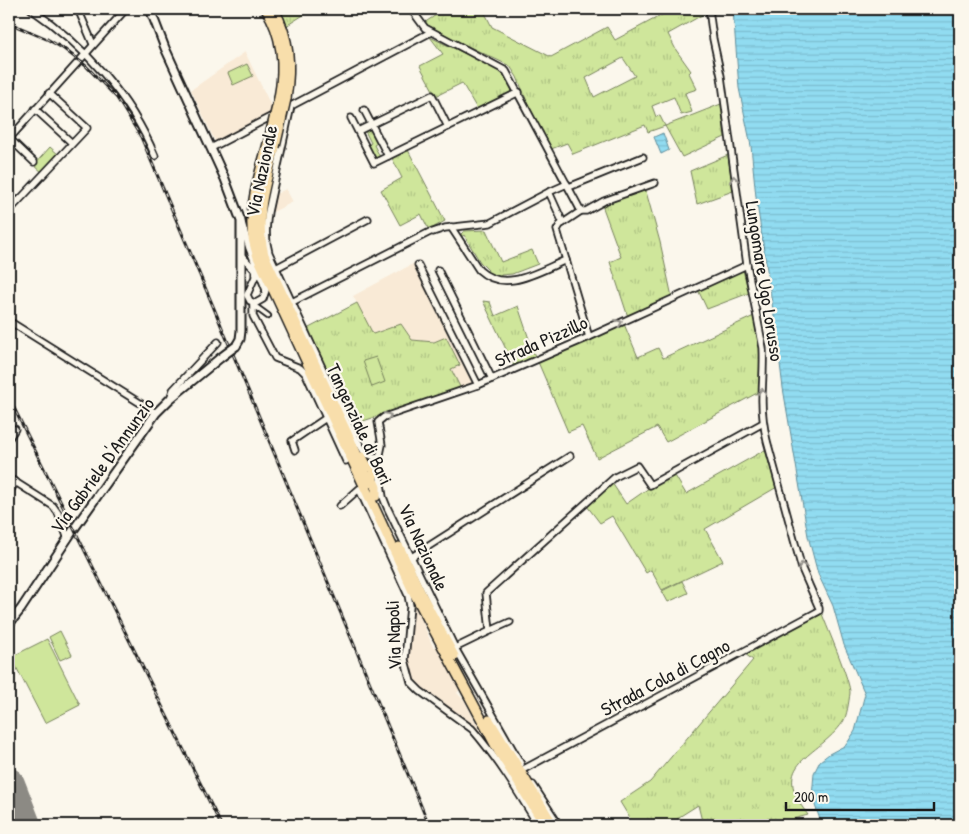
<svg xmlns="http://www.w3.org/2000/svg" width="969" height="834" font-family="'Patrick Hand',sans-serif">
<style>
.built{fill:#f9ead6}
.grass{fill:url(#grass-tufts);stroke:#76815c;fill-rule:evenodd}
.green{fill:#cfe69b;stroke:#76815c}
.water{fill:url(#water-rules);stroke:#628f9c}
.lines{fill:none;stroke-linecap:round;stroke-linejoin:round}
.runway{stroke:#8c8a84;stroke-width:32}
.pedestrian-casing{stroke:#1c1c1c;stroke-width:8}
.minor-casing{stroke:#1c1c1c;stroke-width:9}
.tertiary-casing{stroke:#1c1c1c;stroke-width:11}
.trunk-casing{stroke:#1c1c1c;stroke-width:12}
.pedestrian{stroke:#fbf7ec;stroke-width:4.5}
.minor{stroke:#fbf7ec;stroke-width:5.5}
.tertiary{stroke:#fbf7ec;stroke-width:7}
.trunk{stroke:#f8deab;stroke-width:9}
.rail-casing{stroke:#1c1c1c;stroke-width:3}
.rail{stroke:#fbf7ec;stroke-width:1;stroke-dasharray:4;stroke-linecap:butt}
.tertiary-bridge-casing{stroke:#1c1c1c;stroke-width:11;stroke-linecap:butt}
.trunk-bridge-casing{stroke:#1c1c1c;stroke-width:12;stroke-linecap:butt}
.tertiary-bridge{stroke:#fbf7ec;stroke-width:7}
.trunk-bridge{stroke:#f8deab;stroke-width:9}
.oneway{stroke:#97948e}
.labels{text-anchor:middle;stroke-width:4.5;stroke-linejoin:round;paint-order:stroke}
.street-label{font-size:19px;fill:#1c1c1c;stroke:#fbf7ec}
</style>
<defs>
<pattern id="grass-tufts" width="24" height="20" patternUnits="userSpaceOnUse" patternTransform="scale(1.25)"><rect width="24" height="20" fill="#cfe69b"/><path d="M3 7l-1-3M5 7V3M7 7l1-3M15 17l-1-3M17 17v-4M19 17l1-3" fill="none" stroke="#b1c585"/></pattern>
<pattern id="water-rules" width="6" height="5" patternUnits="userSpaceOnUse" patternTransform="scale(1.25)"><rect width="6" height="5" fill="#91dcf1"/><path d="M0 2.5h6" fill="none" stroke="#7cbcce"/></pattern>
</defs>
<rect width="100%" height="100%" fill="#fbf7ec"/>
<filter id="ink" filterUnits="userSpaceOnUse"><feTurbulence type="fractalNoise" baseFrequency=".02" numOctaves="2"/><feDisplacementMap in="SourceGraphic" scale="10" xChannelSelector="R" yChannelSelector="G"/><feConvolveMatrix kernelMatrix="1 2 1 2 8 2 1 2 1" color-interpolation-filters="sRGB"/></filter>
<g filter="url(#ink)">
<g class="built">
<path d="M245,52L274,112L216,143L191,90Z"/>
<path d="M286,189L293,202L273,212L271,210L274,195Z"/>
<path d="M420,260L479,377L472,380L473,384L461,389L451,369L460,365L434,342L412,340L401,324L373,334L353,296Z"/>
<path d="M412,597L433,647H438L460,689L457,693L464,700L485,739L495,750L502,762L479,734L420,688L414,681L408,659Z"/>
</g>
<g class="grass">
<path d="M278,9H313L286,26Z"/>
<path d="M445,9H483L492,27L551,57L607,27L615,40L673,9H703L704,14L668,34L676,50L691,71L689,73L697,89L685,93L692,112L681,115L674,97L652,106L656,117L660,116L665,126L721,104L725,137L682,157L665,126L648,132L645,125L573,154L567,143L551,149L528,104L517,77L510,66L453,39L424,23ZM623,58L635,76L594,97L586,78Z"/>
<path d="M430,37L502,71L514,91L477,109L462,83L436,96L420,66L443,54Z"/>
<path d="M370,129L377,143L374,145L380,157L375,159L368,145L371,143L365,131Z"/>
<path d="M408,150L445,221L429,230L421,214L400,225L381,190L402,178L392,158Z"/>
<path d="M728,155L733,191L697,204L690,171Z"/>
<path d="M645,188L660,242L672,297L628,317L610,262L621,257L602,205Z"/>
<path d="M486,230L501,262L532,250L538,264L512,274L501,275L500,278L486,273L488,270L480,262L464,235L461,237V234L464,231Z"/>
<path d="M743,270L749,293L707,309L698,290Z"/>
<path d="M483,301L490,302L495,316L518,306L535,357L514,366Z"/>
<path d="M357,303L373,334L401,324L412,340L434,342L446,337L460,365L451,369L461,389L351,425L307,329Z"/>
<path d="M754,316L761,355L759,392L666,442L657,427L597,458L582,426L568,432L538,362L624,324L638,357L658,348L663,358Z"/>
<path d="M765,450L777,487L705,529L723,561L662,590L651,570L646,573L612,516L600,523L587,506L612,483L626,504L649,488L674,474L686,494Z"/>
<path d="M822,614C827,627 851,683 850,693C849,701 847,716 843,722C818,758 767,762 808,815L771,825H703L698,805L679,817L681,825H634L620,802L650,782L753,660L745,654Z"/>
</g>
<g class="green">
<path d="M247,64L253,76L233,85L228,73Z"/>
<path d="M50,147L59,155L43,173L34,165Z"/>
<path d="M376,357L385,382L372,387L363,361Z"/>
<path d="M682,581L688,593L668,602L662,591Z"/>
<path d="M60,631L72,655L60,660L49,637Z"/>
<path d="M47,639L80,705L45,723L11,657Z"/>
</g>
<g class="water">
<path d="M733,9H960V825H822L812,797L814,773L820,761L829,754L846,745L855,731L865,694L844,645L833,606L818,574L808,536L783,388L774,316L756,197L751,146L739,88Z"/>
<path d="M663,133L669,150L661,154L654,137Z"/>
</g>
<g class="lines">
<path class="runway" d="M9,784L25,825"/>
<g class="pedestrian-casing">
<path id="pedestrian" d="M253,305L268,316"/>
</g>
<g class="minor-casing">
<g id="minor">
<path d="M31,9C84,45 130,96 155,156"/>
<path d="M78,9L93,44"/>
<path d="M411,9L425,28L506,71L581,211"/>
<path d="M291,106L268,212C266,227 265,239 269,253L350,428L365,453L379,459"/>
<path d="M289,107L431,32"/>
<path d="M35,109L72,143"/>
<path d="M364,110L388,156"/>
<path d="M351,118L374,163L519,92"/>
<path d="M358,131L432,95L448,127"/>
<path d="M9,138L34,162"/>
<path d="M9,139L126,9"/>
<path d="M211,148L276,114"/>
<path d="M569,187L643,157"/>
<path d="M9,194L17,202"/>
<path d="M9,211L87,128L49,93"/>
<path d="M563,223L549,192L567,184"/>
<path d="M451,227L479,270C505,294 539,271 566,260"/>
<path d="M433,232L445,228L490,223L549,192"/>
<path d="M241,255L255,270V277L247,295L250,301L256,303L263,299L266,290L249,248L242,223"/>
<path d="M418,265L478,385"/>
<path d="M276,268L368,219"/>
<path d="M438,270L492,379"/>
<path d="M292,302L430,232"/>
<path d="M253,303V316L275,358L300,368L306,374L346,461"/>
<path d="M9,321L156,413"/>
<path d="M589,337L557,230L560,225L581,211H586L604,201L655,183"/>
<path d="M170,399L173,390L218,342"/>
<path d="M9,438L15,429"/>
<path d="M295,450L292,441L326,418"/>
<path d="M9,478L53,506L58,513L68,539"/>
<path d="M9,492L16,482"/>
<path d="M340,506L359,489L408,595L410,606L405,660L411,682L420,691L472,729C498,759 518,792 538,825"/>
<path d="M410,558L570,456"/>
<path d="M490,631L510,622"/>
<path d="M455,648L490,631L486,593L615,477L637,466L650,485L763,423"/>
<path d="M521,764L455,648L387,507L383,497L378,464L382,445L378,422L384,417L478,385L589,337L747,265"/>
<path d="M524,769L819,611V608L802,569L767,441C764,428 762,415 762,401C762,383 764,366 763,348L747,265L721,76L713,39L709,9"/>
<path d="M533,785L559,825"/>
</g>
</g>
<g class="tertiary-casing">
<g id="tertiary">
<path d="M150,9L165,48L225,179L241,221V331L240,339L236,346"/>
<path d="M9,624L21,609L74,529L156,413L170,399L220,358"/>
</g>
</g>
<g class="trunk-casing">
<g id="trunk">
<path d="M266,9C283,36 285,67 279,98"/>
<path d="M274,9C290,39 291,66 286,99"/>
<path d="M269,140C261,170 248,206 253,238C254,244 256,250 258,257L413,591L498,750L545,825"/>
<path d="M275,147C265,185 254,215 264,255L370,483"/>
<path d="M362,457L367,466L370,467L378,464"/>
<path d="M376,496V487L372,478L374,473L379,470"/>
<path d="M399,547L421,594L454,656"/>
<path d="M489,720L553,825"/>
</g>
</g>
<use href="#pedestrian" class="pedestrian"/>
<use href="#minor" class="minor"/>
<use href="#tertiary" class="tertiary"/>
<use href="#trunk" class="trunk"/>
<g class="rail-casing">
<g id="rail">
<path d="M9,23L47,39L64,49L86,66L117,98L141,137L213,306L429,825"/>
<path d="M9,398L221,825"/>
</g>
</g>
<use href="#rail" class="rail"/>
<g class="tertiary-bridge-casing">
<path id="tertiary-bridge" d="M220,358L236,346"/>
</g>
<g class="trunk-bridge-casing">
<g id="trunk-bridge">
<path d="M269,140L279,98"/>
<path d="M275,147L286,99"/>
</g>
</g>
<use href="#tertiary-bridge" class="tertiary-bridge"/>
<use href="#trunk-bridge" class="trunk-bridge"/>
</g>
<defs><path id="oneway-chevron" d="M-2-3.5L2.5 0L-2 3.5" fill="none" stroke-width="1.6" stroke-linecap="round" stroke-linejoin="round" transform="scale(1.25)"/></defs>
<g class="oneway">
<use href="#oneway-chevron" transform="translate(734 179) rotate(-98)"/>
<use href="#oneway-chevron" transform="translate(619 323) rotate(-24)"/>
<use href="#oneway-chevron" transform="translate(762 392) rotate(-87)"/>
<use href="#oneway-chevron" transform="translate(388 416) rotate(-25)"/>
<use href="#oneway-chevron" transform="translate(802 566) rotate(-107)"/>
</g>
</g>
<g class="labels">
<g class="street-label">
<text transform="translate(261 171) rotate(-78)" y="7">Via Nazionale</text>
<text transform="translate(765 281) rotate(81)" y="7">Lungomare Ugo Lorusso</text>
<text transform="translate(541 341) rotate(-24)" y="7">Strada Pizzillo</text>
<text transform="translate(360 424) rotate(65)" y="7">Tangenziale di Bari</text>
<text transform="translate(102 465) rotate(-54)" y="7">Via Gabriele D'Annunzio</text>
<text transform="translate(424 547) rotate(65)" y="7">Via Nazionale</text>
<text transform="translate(393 635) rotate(-92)" y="7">Via Napoli</text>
<text transform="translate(665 677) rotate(-28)" y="7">Strada Cola di Cagno</text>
</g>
</g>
<rect width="969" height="834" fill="none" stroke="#fbf7ec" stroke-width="30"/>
<rect x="15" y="15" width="939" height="804" fill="none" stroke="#1c1c1c" stroke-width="2" filter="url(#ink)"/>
<path d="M786 802v8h148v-8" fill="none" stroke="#1c1c1c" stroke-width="2.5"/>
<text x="794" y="802" font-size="15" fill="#1c1c1c" stroke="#fbf7ec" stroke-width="4" paint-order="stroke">200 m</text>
</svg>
